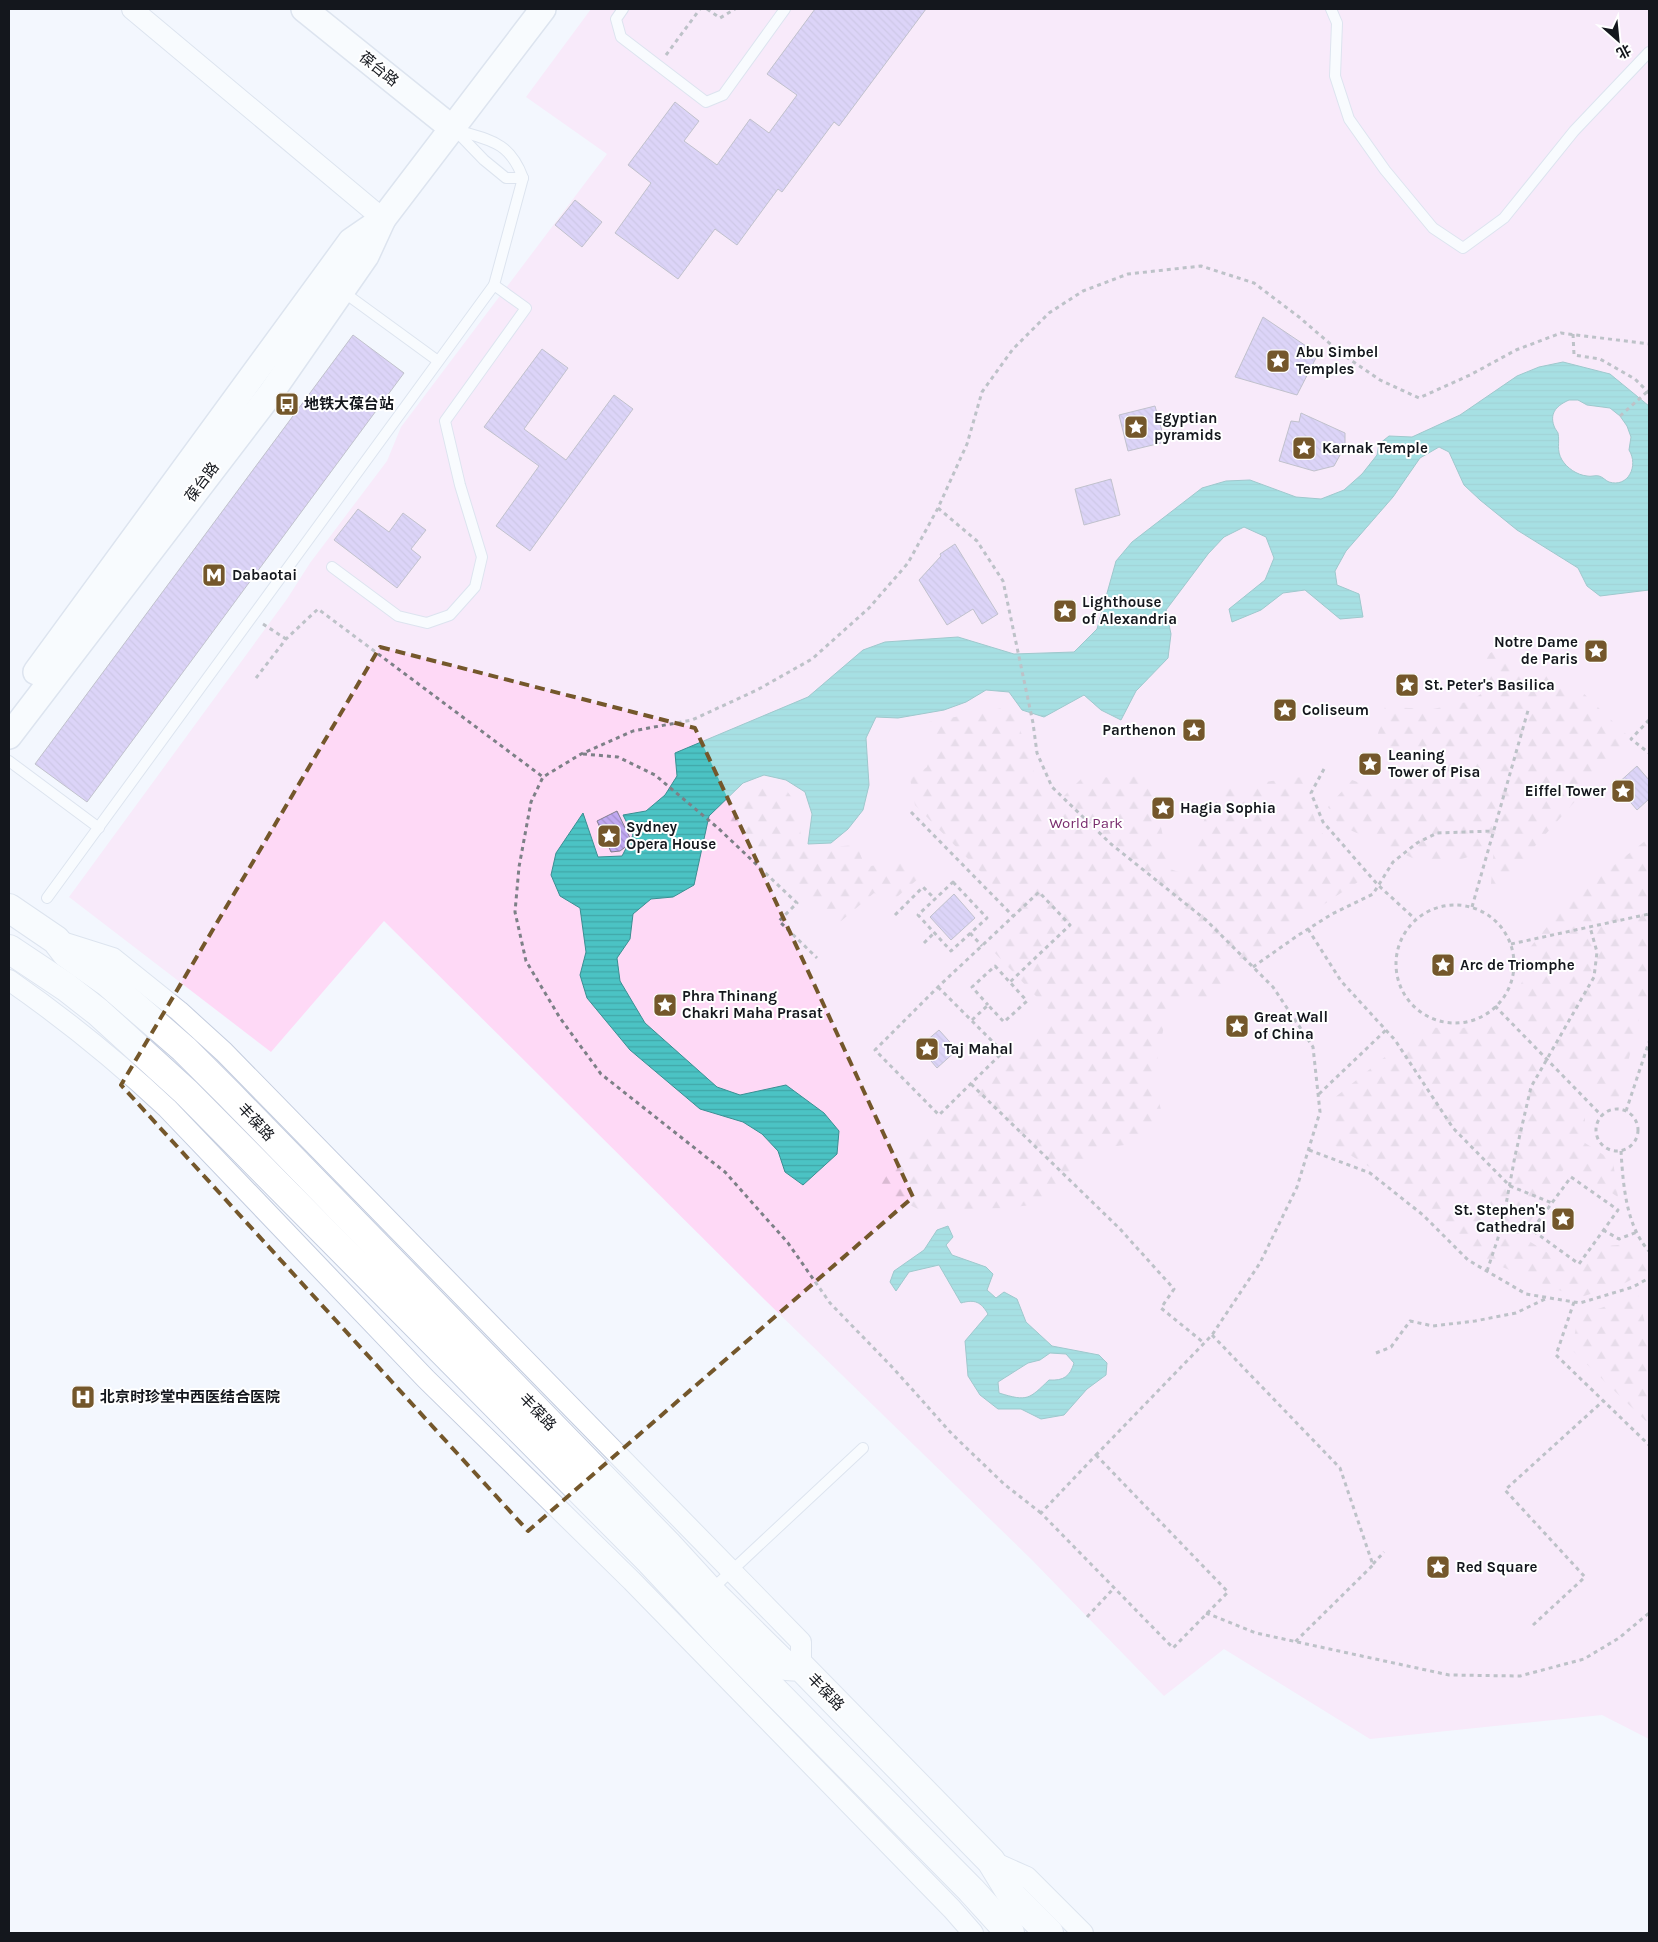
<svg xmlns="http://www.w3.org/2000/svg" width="1658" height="1942" font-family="Karla,'Noto Sans SC',sans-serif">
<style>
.green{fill:#fed9f6}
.forest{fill:url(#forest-firs)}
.water{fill:url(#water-rules);stroke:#3a8f92;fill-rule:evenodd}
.building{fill:url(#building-back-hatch);stroke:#847f90}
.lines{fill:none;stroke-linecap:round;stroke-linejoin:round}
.service-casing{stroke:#c3ccde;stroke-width:12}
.minor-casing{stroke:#c3ccde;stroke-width:22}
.tertiary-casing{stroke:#c3ccde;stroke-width:28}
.secondary-casing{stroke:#c3ccde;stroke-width:30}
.path{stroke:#7d8087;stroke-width:3;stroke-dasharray:4 4;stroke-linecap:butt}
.service{stroke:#fff;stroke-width:10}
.minor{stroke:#fff;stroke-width:20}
.tertiary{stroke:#fff;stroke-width:25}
.secondary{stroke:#fff;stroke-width:28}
.marked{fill:none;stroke:#74572b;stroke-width:4;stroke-dasharray:10 6;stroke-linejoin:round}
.labels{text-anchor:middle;stroke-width:4;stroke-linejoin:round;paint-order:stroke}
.street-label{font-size:15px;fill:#14171d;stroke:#fff}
.poi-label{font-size:15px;font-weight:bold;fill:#14171d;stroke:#fff;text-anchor:start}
.park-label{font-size:15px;fill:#782b6d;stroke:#fff}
</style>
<defs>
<pattern id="forest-firs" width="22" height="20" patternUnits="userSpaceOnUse" patternTransform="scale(1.25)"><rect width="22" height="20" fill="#fed9f6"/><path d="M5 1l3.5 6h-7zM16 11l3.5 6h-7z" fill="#d9bad2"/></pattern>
<pattern id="water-rules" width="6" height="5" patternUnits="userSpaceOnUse" patternTransform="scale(1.25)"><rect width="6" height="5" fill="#4bc3c4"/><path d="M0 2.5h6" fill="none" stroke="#41a7a8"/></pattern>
<pattern id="building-back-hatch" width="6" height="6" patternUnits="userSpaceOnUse" patternTransform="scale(1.25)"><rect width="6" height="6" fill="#c0a8f1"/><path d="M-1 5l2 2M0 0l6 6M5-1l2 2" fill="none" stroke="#a490ce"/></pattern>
</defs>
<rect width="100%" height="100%" fill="#f3f7fe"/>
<path class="green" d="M591,9H1649V1739L1602,1715L1370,1739L1224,1649L1164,1696L1032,1560L765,1300L384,921L271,1052L69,897L287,599L310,563L387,461L401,427L607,154L526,97Z"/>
<g class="forest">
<path d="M1500,648L1530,679L1549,675L1579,689L1631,739L1490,896L1494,848L1459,860L1428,865L1339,825L1328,807L1352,780L1384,792C1407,769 1398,759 1376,741L1385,707L1433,709L1471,701L1489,688V671L1486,655Z"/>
<path d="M1008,707L1018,723L1036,779L1055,805L1082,778L1150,776L1170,869L1196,878V846L1214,789L1301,777L1317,826L1358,882C1302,917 1249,959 1200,1003L1191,986L1165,1021L1153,1080L1164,1121L1140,1143L1109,1147L1040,1204L1005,1208L920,1210L871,1186L1055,1016L992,950L1027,919L915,805L910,779L927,767L936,738L923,723Z"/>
<path d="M766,783L787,791L798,806L802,849L857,845L865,867L911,859L919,878L891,902L874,893L840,922L727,821L740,809L750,787Z"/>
<path d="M1649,838V997L1642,1007L1619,1097L1603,1101L1510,1006L1523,980L1528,950L1570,899Z"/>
<path d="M1497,1019L1585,1112V1143L1613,1161L1618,1197L1567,1164L1521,1236L1577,1271L1605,1246L1630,1244L1649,1261V1270L1625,1283L1581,1297L1555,1289L1476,1256L1402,1187L1334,1145L1333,1099L1422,1027L1459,1029Z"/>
<path d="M1638,1295L1649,1340V1424L1572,1350L1578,1316Z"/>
</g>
<g class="water">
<path d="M1563,362L1610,374L1649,406V590L1600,596L1587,586L1578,568L1517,530L1480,500L1464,485L1449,452L1439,447L1420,458L1393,497L1346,551L1335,571L1337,585L1359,594L1363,617L1340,619L1305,590L1283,593L1261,610L1232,622L1229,609L1265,580L1274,558L1266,537L1244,527L1224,537L1208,554L1166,610L1171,634L1168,658L1136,691L1121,720L1101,710L1084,695L1044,717L1022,710L1009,692L986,690L966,702L944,710L898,718L876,717L866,738L869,785L863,810L848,829L831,843L808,844L812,814L805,792L786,780L764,775L743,783L709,816L694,885L673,897L651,899L633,914L630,939L617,958L620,981L645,1023L717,1087L740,1095L786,1085L824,1113L839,1131L837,1154L803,1185L785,1172L778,1151L762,1134L743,1122L700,1109L630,1050L587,998L580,975L586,952L580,908L560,896L551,875L556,853L583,813L598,857L622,856L633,835L623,815L646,811L665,795L677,776L675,753L808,697L863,650L885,642L958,637L1014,654L1074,652L1097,629L1116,561L1132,542L1202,488L1226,481L1250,480L1296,497L1321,499L1344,490L1362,474L1377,455L1379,444L1389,436L1412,437L1460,415L1517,376L1539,367ZM1569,400H1578L1587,405L1610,408L1620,416L1627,426L1631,437L1629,450C1639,466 1628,488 1609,482C1606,481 1603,477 1599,476C1595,475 1591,477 1587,476C1577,475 1567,468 1562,460C1556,450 1560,443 1558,433C1557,431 1555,429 1554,426C1549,412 1558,405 1569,400Z"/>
<path d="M948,1226L953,1237L946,1245L952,1255L986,1267L993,1274L987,1290L996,1298L1004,1292L1017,1299L1026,1322L1052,1346L1099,1355L1107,1363L1106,1375L1087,1389L1064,1415L1041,1419L1021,1409H998L980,1395L968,1376L965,1341L988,1314C981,1302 975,1299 961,1303L939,1265L909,1272L896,1291L890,1282L894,1271L924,1250L937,1230ZM1050,1353L1066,1354L1074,1363C1070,1376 1064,1381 1049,1380C1029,1399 1028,1402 999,1393L998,1382L1028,1363L1040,1360Z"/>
</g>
<g class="building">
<path d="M815,9H926L839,126L834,122L782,192L778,189L737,245L715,229L678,279L615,233L651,183L628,165L675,102L699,121L684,141L717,165L750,119L769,133L797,95L767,74Z"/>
<path d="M575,200L602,222L582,247L555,225Z"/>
<path d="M1263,317L1318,354L1297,395L1235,377Z"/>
<path d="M353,335L404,373L87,802L35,764Z"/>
<path d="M542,349L568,368L524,429L566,460L614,395L633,409L530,551L496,526L539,466L484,427Z"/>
<path d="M1155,406L1165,442L1128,451L1119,415Z"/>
<path d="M1301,413L1345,433V446L1334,466L1314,471L1279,461L1291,421L1299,422Z"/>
<path d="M1111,479L1120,515L1084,525L1075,489Z"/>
<path d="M358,509L389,532L403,513L426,530L411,549L421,557L397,588L334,540Z"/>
<path d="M955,544L998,614L982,624L973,609L947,625L919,580L941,556L940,554Z"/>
<path d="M1637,766L1649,780V799L1637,810L1616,785Z"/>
<path d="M617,811L631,840L628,845L620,851L611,852L597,821Z"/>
<path d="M954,894L975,918L951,940L930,917Z"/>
<path d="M939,1030L957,1050L937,1068L919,1047Z"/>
</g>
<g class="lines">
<g class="service-casing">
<g id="service">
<path d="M623,9L616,19L621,37L706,102L723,95L785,9"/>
<path d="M1331,9L1337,23L1335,76L1349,119L1385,170L1433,228L1463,248L1504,218L1574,131L1649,52"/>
<path d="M456,131L484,160L506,178H523"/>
<path d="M342,291L438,361"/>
<path d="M332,567L398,616L427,623L450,615L475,587L482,557L460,485L445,421L526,308L494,285L523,178C509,140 488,140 453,129"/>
<path d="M9,761L99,828"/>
<path d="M47,898L494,285"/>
<path d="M710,1591L863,1448"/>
</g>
</g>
<g class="minor-casing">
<g id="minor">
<path d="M132,9L383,219"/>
<path d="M56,940L113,958L179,1011L224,1052L801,1642V1667"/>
<path d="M9,980C65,1019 117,1061 167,1108L426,1379L632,1581L952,1909L973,1933"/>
<path d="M991,1861L1027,1877L1083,1933"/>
</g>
</g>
<g class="tertiary-casing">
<g id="tertiary">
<path d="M304,9L453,129"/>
<path d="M36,672L351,241L383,219"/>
<path d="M9,736L271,393L366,256L383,219L543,9"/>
</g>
</g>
<g class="secondary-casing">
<g id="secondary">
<path d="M9,908L56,940L66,953L107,982L184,1049L229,1094L667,1544L710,1591L786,1666L801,1667L991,1861L1013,1897L1049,1933"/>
<path d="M9,949L66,987L98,1012L186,1092L650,1561L723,1639L971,1890L1010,1933"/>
</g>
</g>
<g class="path">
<path d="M707,9L720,18L735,9"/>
<path d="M666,55L700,9"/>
<path d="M1573,334L1574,355L1600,359L1635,379L1649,393"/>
<path d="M1620,416L1648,391"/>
<path d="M938,508L977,541L1003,581L1033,723L1037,753L1052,787L1111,844L1206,920L1273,987L1313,1047L1320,1112L1297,1187L1260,1263L1212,1335L1096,1455"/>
<path d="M263,624L286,639"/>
<path d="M256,678L286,639L318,609L543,777"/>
<path d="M1649,720L1631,739L1649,753"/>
<path d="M583,754L618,757L655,775L718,828L797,903L779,921L817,958"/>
<path d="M1324,769L1311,793L1323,822L1378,885L1415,919"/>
<path d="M911,812L1013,916"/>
<path d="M953,882L987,918L951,951L918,915Z"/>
<circle cx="1455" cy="964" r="59"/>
<path d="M1472,907L1529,707"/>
<path d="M895,915L923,887L935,899"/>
<path d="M1308,929L1341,981L1395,1040L1453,1128L1510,1186L1552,1203"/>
<path d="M970,933L982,946"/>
<path d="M924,943L934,933"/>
<path d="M1511,944L1649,914"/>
<path d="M1253,967L1297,936L1332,914L1373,894L1393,862L1417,843L1437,833L1493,831"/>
<path d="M938,987L1003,1052L939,1115L875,1050L938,987L1039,892L1070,925L1010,982"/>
<path d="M1495,1006L1602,1116"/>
<path d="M972,1020L988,1005L1004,1022L1027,1001L995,966L972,987L988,1005"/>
<path d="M971,1084L1120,1229L1174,1289L1161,1308L1204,1343"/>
<path d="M1319,1094L1386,1030"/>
<circle cx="1617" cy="1130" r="21"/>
<path d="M1626,1111L1649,1042"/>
<path d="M1309,1150L1370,1173L1423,1215L1468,1260L1526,1294L1580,1303L1633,1287L1649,1278"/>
<path d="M1621,1151C1623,1184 1626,1226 1649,1251"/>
<path d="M1571,1177L1618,1210L1579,1264L1532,1230Z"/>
<path d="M1603,1230L1619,1239L1637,1232"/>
<path d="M1487,1271L1502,1226L1515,1156L1531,1087L1594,977L1597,952L1590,927"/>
<path d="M1574,1302L1556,1355L1649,1445"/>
<path d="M1212,1335L1340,1468L1373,1565L1295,1642"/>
<path d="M1376,1353L1391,1347L1410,1321L1433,1326L1475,1321L1516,1313L1547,1298"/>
<path d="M1096,1455L1228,1592L1173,1648L1041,1513Z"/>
<path d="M1041,1513L1004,1484L952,1434L894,1369L830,1303L788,1243L725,1172L601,1074L560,1018L526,961L515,912L519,867L531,802L543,777L581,754L633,731L692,720L757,690L812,659L869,608L908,563L938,508L967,444L982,392L1013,349L1049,313L1083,291L1128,274L1201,266L1254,283L1299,317L1342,354L1380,380L1419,398L1470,375L1516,350L1561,333L1649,344"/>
<path d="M1373,1564L1384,1552"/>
<path d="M1206,1613L1256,1633L1449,1675L1520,1676L1584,1659L1619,1638L1649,1613"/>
<path d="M1087,1617L1114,1588"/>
<path d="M1533,1625L1585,1577L1505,1490L1603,1401"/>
</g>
<use href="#service" class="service"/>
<use href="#minor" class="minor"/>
<use href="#tertiary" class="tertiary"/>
<use href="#secondary" class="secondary"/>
</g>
<path d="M0 0H1658V1942H0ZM380,647L695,728L913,1197L528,1531L121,1085Z" fill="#f3f7fe" fill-opacity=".55" fill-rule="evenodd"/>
<path class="marked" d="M380,647L695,728L913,1197L528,1531L121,1085Z"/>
<defs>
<g id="sight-square" transform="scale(1.25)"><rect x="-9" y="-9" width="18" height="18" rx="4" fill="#74572b" stroke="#fff"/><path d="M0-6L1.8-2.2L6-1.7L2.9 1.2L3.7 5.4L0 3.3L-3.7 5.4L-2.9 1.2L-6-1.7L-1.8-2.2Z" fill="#fff"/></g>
<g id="bus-square" transform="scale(1.25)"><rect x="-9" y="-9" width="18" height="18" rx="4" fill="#74572b" stroke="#fff"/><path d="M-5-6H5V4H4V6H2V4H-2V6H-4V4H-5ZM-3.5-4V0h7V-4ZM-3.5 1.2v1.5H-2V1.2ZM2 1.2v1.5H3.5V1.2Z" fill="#fff"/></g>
<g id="metro-square" transform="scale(1.25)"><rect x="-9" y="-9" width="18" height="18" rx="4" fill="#74572b" stroke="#fff"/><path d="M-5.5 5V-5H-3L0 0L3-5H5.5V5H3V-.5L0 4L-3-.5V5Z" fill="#fff"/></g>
<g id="hospital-square" transform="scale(1.25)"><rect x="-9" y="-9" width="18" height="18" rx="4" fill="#74572b" stroke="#fff"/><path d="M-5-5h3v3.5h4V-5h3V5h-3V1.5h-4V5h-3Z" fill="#fff"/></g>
</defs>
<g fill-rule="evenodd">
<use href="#sight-square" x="1278" y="361"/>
<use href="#bus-square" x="287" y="404"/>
<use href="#sight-square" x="1136" y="427"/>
<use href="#sight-square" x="1304" y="448"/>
<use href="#metro-square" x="214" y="575"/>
<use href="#sight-square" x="1065" y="611"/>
<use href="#sight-square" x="1596" y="651"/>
<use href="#sight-square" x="1407" y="685"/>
<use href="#sight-square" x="1285" y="710"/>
<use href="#sight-square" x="1194" y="730"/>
<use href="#sight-square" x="1370" y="764"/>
<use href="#sight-square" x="1623" y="791"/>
<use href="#sight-square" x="1163" y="808"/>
<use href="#sight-square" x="609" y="836"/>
<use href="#sight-square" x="1443" y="965"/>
<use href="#sight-square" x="665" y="1005"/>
<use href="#sight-square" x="1237" y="1026"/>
<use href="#sight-square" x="927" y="1049"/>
<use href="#sight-square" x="1563" y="1219"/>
<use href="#hospital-square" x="83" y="1397"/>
<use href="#sight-square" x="1438" y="1567"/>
</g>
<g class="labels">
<g class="street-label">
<text transform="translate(379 69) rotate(39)" y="5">葆台路</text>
<text transform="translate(202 482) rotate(-53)" y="5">葆台路</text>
<text transform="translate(256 1122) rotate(47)" y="5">丰葆路</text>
<text transform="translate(538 1412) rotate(46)" y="5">丰葆路</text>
<text transform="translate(826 1692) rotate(46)" y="5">丰葆路</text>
</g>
<g class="poi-label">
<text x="1296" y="357">Abu Simbel<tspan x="1296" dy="17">Temples</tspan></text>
<text x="304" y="409">地铁大葆台站</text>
<text x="1154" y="423">Egyptian<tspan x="1154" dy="17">pyramids</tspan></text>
<text x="1322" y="453">Karnak Temple</text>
<text x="232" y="580">Dabaotai</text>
<text x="1082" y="607">Lighthouse<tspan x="1082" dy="17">of Alexandria</tspan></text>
<text x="1578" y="647" text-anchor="end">Notre Dame<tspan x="1578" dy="17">de Paris</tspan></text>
<text x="1424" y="690">St. Peter's Basilica</text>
<text x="1302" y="715">Coliseum</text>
<text x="1176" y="735" text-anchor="end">Parthenon</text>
<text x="1388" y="760">Leaning<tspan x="1388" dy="17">Tower of Pisa</tspan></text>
<text x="1606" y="796" text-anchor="end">Eiffel Tower</text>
<text x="1180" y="813">Hagia Sophia</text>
<text x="626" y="832">Sydney<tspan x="626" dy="17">Opera House</tspan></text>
<text x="1460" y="970">Arc de Triomphe</text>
<text x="682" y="1001">Phra Thinang<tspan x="682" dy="17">Chakri Maha Prasat</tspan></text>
<text x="1254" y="1022">Great Wall<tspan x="1254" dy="17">of China</tspan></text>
<text x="944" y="1054">Taj Mahal</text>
<text x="1546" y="1215" text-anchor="end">St. Stephen's<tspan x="1546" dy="17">Cathedral</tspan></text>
<text x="100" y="1402">北京时珍堂中西医结合医院</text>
<text x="1456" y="1572">Red Square</text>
</g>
<g class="park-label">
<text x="1086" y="828">World Park</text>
</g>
</g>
<rect width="1658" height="1942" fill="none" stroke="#14171d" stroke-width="20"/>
<g transform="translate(1618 40) rotate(153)" stroke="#ffffff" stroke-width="4" paint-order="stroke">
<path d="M0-4L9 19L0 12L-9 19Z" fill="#14171d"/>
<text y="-8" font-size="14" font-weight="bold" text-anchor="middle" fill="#14171d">北</text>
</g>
</svg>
